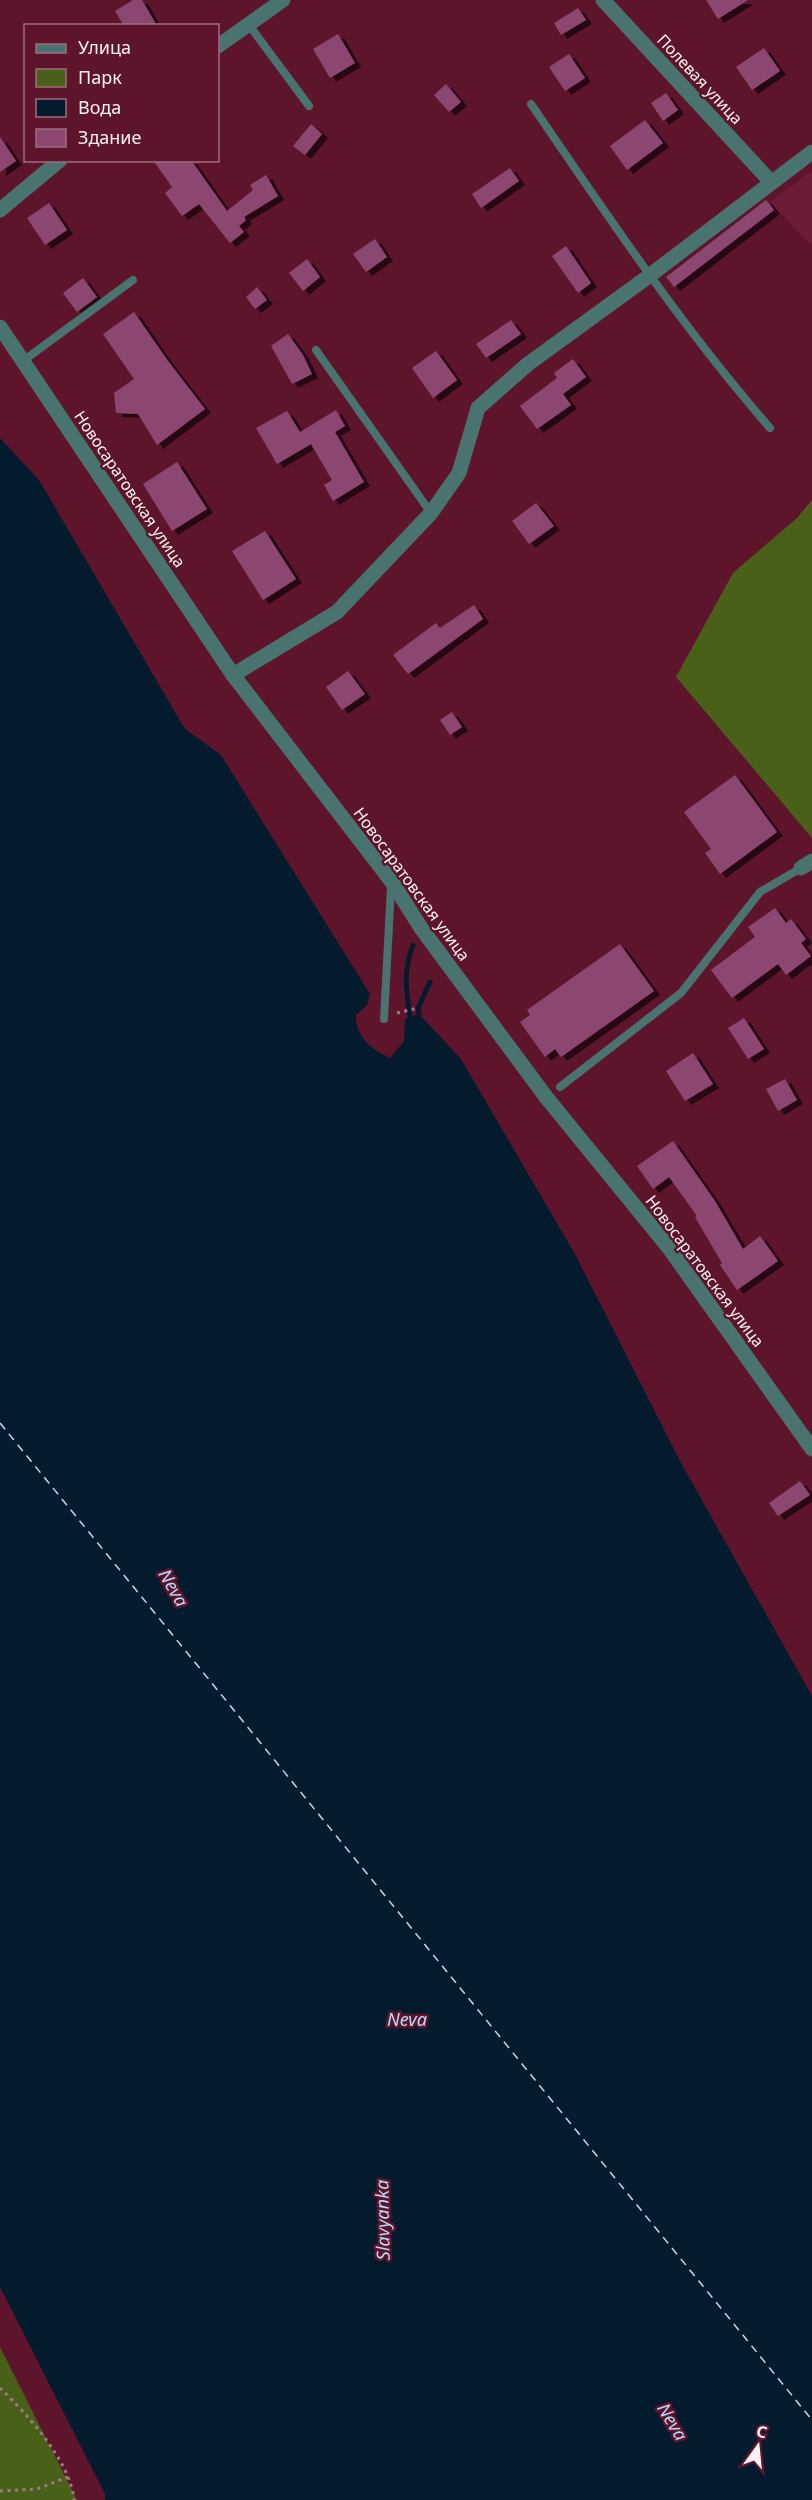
<svg xmlns="http://www.w3.org/2000/svg" width="812" height="2500" font-family="'Noto Sans',sans-serif">
<style>
.built{fill:#6c1c36}
.green{fill:#496019}
.water{fill:#041b2d}
.lines{fill:none;stroke-linecap:round;stroke-linejoin:round}
.stream{stroke:#041b2d;stroke-width:5}
.ferry{stroke:#b7dbfb;stroke-width:1.5;stroke-dasharray:8 6;stroke-linecap:butt}
.building{fill:#8c476f;filter:url(#shadow)}
.path{stroke:#a57886;stroke-width:3;stroke-dasharray:3 4.5;stroke-linecap:butt}
.service{stroke:#49736e;stroke-width:8}
.minor{stroke:#49736e;stroke-width:15}
.labels{text-anchor:middle;stroke-width:5;stroke-linejoin:round;paint-order:stroke}
.street-label{font-size:16px;fill:#fbf1f3;stroke:#5e152c}
.water-label{font-size:18px;font-style:italic;fill:#b7dbfb;stroke:#5e152c}
</style>
<defs>
<filter id="shadow"><feDropShadow dx="6" dy="4" stdDeviation="0" flood-color="#0009"/></filter>
</defs>
<rect width="100%" height="100%" fill="#5e152c"/>
<path class="built" d="M812,171V246L770,202Z"/>
<g class="green">
<path d="M812,500V838L676,677L733,573L797,518Z"/>
<path d="M0,2347L77,2500H0Z"/>
</g>
<path class="water" d="M0,438L39,480L185,729L221,755L370,994L367,1005L356,1015C355,1036 372,1050 390,1058L404,1041L405,1019L419,1014L461,1059L575,1254L681,1463L812,1696V2500H105V2494L0,2287Z"/>
<g class="lines">
<g class="stream">
<path d="M419,1014L418,1008L430,982"/>
<path d="M410,1017C406,989 403,972 413,945"/>
</g>
<path class="ferry" d="M0,1423L812,2420"/>
</g>
<g class="building">
<path d="M133,0H142L157,26H124L115,11Z"/>
<path d="M706,0H748L718,19Z"/>
<path d="M578,8L586,20L561,35L554,23Z"/>
<path d="M338,34L355,63L330,78L313,49Z"/>
<path d="M764,48L780,71L752,90L736,67Z"/>
<path d="M569,54L585,78L565,91L549,67Z"/>
<path d="M446,84L461,102L449,112L434,95Z"/>
<path d="M666,93L678,110L663,121L651,103Z"/>
<path d="M645,120L663,143L627,170L610,146Z"/>
<path d="M311,124L322,134L305,155L293,146Z"/>
<path d="M0,137L16,161L0,172Z"/>
<path d="M153,160H191L227,211L253,190L250,185L266,175L278,196L244,217L246,220L239,226L244,232L230,243L199,204L182,216L165,193L172,187Z"/>
<path d="M510,168L519,181L481,208L472,194Z"/>
<path d="M766,200L774,210L674,287L666,277Z"/>
<path d="M49,203L67,230L45,245L27,218Z"/>
<path d="M375,239L387,257L366,272L353,254Z"/>
<path d="M566,246L591,283L578,293L552,256Z"/>
<path d="M307,259L320,277L303,291L289,273Z"/>
<path d="M83,278L97,297L77,312L63,293Z"/>
<path d="M257,287L267,300L255,309L246,297Z"/>
<path d="M134,312L168,361L205,409L157,445L138,414L116,413L114,393L134,379L103,334Z"/>
<path d="M511,320L521,334L486,358L476,344Z"/>
<path d="M288,334L303,355L312,374L292,384L271,346Z"/>
<path d="M436,351L457,380L433,398L412,368Z"/>
<path d="M573,359L586,377L563,394L571,405L537,429L520,406L557,378L554,373Z"/>
<path d="M336,410L345,426L335,432L364,482L333,501L324,485L332,480L311,444L277,464L256,428L287,411L300,432Z"/>
<path d="M177,462L207,509L172,531L143,484Z"/>
<path d="M536,503L554,526L529,544L512,521Z"/>
<path d="M265,531L296,579L263,600L232,551Z"/>
<path d="M474,605L483,619L408,674L393,655L436,623L440,628Z"/>
<path d="M348,671L365,694L342,710L326,687Z"/>
<path d="M452,712L462,727L450,735L440,720Z"/>
<path d="M735,775L777,832L720,874L705,853L711,849L684,812Z"/>
<path d="M775,908L786,923L791,919L806,939L801,943L811,956L786,975L778,964L732,998L711,970L755,937L748,927Z"/>
<path d="M620,944L654,991L561,1057L555,1049L545,1057L520,1022L530,1015L527,1010Z"/>
<path d="M744,1018L764,1049L748,1059L728,1028Z"/>
<path d="M693,1053L713,1084L685,1101L666,1071Z"/>
<path d="M785,1079L797,1100L778,1111L766,1089Z"/>
<path d="M673,1141L715,1201L743,1249L760,1236L778,1261L737,1290L720,1265L722,1263L695,1217L697,1216L669,1177L653,1189L637,1166Z"/>
<path d="M800,1481L810,1495L778,1516L769,1503Z"/>
</g>
<g class="lines">
<g class="path">
<path d="M397,1013L418,1008"/>
<path d="M0,2388C27,2414 71,2462 74,2500"/>
<path d="M0,2491L37,2489L68,2477"/>
</g>
<g class="service">
<path d="M249,25L309,106"/>
<path d="M531,104C607,215 681,326 770,428"/>
<path d="M316,350L431,513"/>
<path d="M23,361L133,280"/>
<path d="M384,1019L391,887"/>
<path d="M560,1087L681,993L760,892L801,868"/>
</g>
<g class="minor">
<path d="M603,0L771,182"/>
<path d="M218,46L283,0"/>
<path d="M0,210L60,160"/>
<path d="M0,327L233,675L392,882L421,928L546,1097L669,1248L812,1449"/>
<path d="M233,675L337,612L431,513L459,473L478,408L528,364L649,276L812,152"/>
<path d="M801,868L812,861"/>
</g>
</g>
<g class="labels">
<g class="street-label">
<text transform="translate(700 79) rotate(47)" y="6">Полевая улица</text>
<text transform="translate(130 489) rotate(56)" y="6">Новосаратовская улица</text>
<text transform="translate(412 884) rotate(54)" y="6">Новосаратовская улица</text>
<text transform="translate(705 1271) rotate(53)" y="6">Новосаратовская улица</text>
</g>
<g class="water-label">
<text transform="translate(173 1588) rotate(60)" y="6">Neva</text>
<text x="407" y="2026">Neva</text>
<text transform="translate(383 2220) rotate(-91)" y="6">Slavyanka</text>
<text transform="translate(672 2422) rotate(59)" y="6">Neva</text>
</g>
</g>
<rect x="24" y="24" width="195" height="138" fill="#5e152c" stroke="#9d6d7c" stroke-width="1.5"/>
<rect x="36" y="44" width="30" height="9" fill="#49736e" stroke="#9d6d7c" stroke-width="1.5"/>
<text x="78" y="54" font-size="18" fill="#fbf1f3">Улица</text>
<rect x="36" y="69" width="30" height="18" fill="#496019" stroke="#9d6d7c" stroke-width="1.5"/>
<text x="78" y="84" font-size="18" fill="#fbf1f3">Парк</text>
<rect x="36" y="99" width="30" height="18" fill="#041b2d" stroke="#9d6d7c" stroke-width="1.5"/>
<text x="78" y="114" font-size="18" fill="#fbf1f3">Вода</text>
<rect x="36" y="129" width="30" height="18" fill="#8c476f" stroke="#9d6d7c" stroke-width="1.5"/>
<text x="78" y="144" font-size="18" fill="#fbf1f3">Здание</text>
<g transform="translate(758 2446) rotate(15)" stroke="#5e152c" stroke-width="4.5" paint-order="stroke">
<path d="M0-4.5L10 22L0 15L-10 22Z" fill="#fbf1f3"/>
<text y="-9" font-size="16" font-weight="bold" text-anchor="middle" fill="#fbf1f3">С</text>
</g>
</svg>
